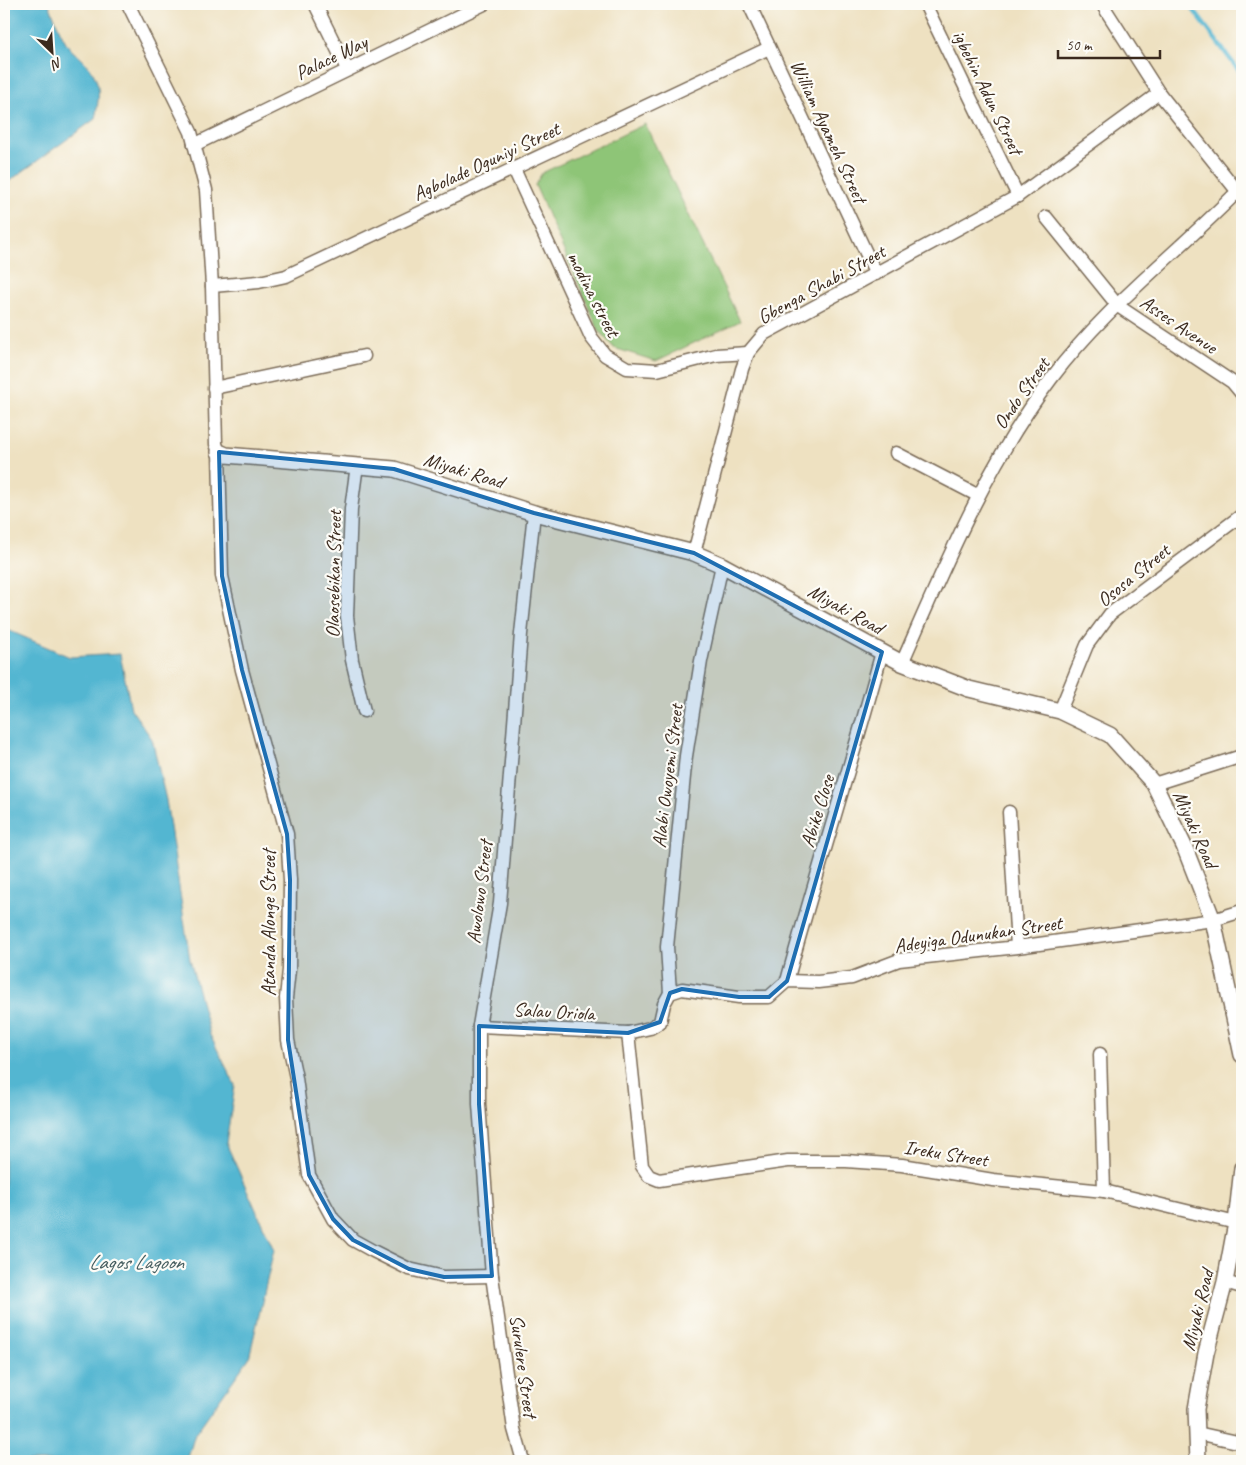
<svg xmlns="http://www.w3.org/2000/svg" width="1246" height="1465" font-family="Caveat,sans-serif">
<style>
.green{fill:#8ec577;stroke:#64784a}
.water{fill:#52b6d1;stroke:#467078}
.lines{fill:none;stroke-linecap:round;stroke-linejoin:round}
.stream{stroke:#52b6d1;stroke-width:4.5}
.minor-casing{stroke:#7a6a57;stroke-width:15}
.tertiary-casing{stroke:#7a6a57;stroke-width:18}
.minor{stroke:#fff;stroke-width:12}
.tertiary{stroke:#fff;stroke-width:15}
.marked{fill:#1f6fb2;fill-opacity:0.2;stroke:#1f6fb2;stroke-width:4;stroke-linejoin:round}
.labels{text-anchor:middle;stroke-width:4.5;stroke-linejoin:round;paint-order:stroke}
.street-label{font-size:20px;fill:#3b2a1e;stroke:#fdfcf7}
.water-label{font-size:21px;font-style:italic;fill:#435b5d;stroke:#fdfcf7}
</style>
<rect width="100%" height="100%" fill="#fdfcf7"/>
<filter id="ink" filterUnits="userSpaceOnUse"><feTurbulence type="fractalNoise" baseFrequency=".02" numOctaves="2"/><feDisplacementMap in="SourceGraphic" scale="10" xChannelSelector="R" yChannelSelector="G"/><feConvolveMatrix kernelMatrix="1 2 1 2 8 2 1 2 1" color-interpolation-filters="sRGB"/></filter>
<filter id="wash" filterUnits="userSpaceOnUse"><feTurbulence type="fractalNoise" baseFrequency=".0096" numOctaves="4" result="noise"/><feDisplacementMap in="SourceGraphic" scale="20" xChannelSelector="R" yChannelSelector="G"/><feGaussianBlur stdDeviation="1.12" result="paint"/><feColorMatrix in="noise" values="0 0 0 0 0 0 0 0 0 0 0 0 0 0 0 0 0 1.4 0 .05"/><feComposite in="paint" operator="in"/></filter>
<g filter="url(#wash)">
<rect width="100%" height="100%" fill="#eee1c1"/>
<path class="green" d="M645,124L740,321L656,361L614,348L599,331L535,185L542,173Z"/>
<g class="water">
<path d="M4,4H49C55,18 60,34 69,47C73,53 79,55 83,60C102,80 100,94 95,119L4,185Z"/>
<path d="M4,626L10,631L70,657L120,654L131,709L152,739L166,800L190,960L210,1035L235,1085L226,1143L274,1250L249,1358L195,1434L187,1461H4Z"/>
</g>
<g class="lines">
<path class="stream" d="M1189,4L1242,75"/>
</g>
</g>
<g filter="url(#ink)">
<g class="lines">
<g class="minor-casing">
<g id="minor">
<path d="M128,4L191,132L206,190L212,286L216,444L219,452L222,576L242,670L287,834L290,880L289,970L286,998L288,1040L296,1078L309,1175L333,1219L353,1240L373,1251L409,1269L444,1277L492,1276"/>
<path d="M315,4L347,69"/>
<path d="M749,4L876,274"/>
<path d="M925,4L1018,196"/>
<path d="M1102,4L1159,93L1242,197"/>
<path d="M194,145L484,4"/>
<path d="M514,169L591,337L605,355L627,368L657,370L716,355L748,353"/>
<path d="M1046,217L1118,306L1232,382L1242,394"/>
<path d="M212,286L259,282L286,276L769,48"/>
<path d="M214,388L364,356"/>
<path d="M896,453L977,495"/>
<path d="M357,465L351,509L347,616L352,660L364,711"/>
<path d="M694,553L742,369L748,353L764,334L1018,196L1159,93"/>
<path d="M902,663C945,565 986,465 1051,379C1103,309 1176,254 1237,192"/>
<path d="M1060,711L1087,645L1110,614L1242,515"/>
<path d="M1154,784L1242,756"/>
<path d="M1009,812L1017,947"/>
<path d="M787,981C817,871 852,762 882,652"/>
<path d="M670,993L667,947L686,756L701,661L722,565"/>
<path d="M479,1026L628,1033L650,1028L660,1022L664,1004L670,993L682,989L739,997H769L787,981L818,982L852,978L899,960L1017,947L1213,920L1242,911"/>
<path d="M628,1033L642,1166L649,1176L659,1180L788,1161H846L902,1165L993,1180L1104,1191L1236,1223"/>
<path d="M1100,1054L1104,1191"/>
<path d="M1225,1282L1242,1287"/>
<path d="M1197,1433L1242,1443"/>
<path d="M523,1461L514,1429L492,1276L479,1104V1026L500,903L521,634L534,513"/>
</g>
</g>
<g class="tertiary-casing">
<g id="tertiary">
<path d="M219,452L226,455L394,469L534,513L694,553L722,565L902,663L969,689L1060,711L1110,735L1154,784L1184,846L1213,920L1242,1055"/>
<path d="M1198,1461L1196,1409L1206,1353L1225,1282L1236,1223L1242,1168"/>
</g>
</g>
<use href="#minor" class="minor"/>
<use href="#tertiary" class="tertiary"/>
</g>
</g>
<path class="marked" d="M219,452L394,469L534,513L694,553L882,652L787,981L769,997H739L682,989L670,993L660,1022L628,1033L479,1026V1104L492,1276L444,1277L409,1269L353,1240L333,1219L309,1175L288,1040L290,880L287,834L242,670L222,576Z"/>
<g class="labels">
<g class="street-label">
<text transform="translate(331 57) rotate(-26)" y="7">Palace Way</text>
<text transform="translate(988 92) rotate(64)" y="7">igbehin Adun Street</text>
<text transform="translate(829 131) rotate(65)" y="7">William Ayameh Street</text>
<text transform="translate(486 161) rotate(-25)" y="7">Agbolade Oguniyi Street</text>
<text transform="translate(821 284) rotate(-29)" y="7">Gbenga Shabi Street</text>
<text transform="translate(594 294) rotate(63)" y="7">modina street</text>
<text transform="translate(1179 324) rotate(34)" y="7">Asses Avenue</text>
<text transform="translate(1021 393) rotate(-55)" y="7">Ondo Street</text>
<text transform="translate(464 470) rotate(17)" y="7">Miyaki Road</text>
<text transform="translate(333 574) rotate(-89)" y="7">Olaosebikan Street</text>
<text transform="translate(1133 575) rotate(-39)" y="7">Ososa Street</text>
<text transform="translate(846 609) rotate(29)" y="7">Miyaki Road</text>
<text transform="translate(667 776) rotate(-83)" y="7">Alabi Owoyemi Street</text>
<text transform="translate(817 811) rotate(-73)" y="7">Abike Close</text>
<text transform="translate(1196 829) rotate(66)" y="7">Miyaki Road</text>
<text transform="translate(479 892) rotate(-83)" y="7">Awolowo Street</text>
<text transform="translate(268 923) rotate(-90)" y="7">Atanda Alonge Street</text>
<text transform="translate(978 934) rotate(-8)" y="7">Adeyiga Odunukan Street</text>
<text transform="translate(554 1011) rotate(3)" y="7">Salau Oriola</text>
<text transform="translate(946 1153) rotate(9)" y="7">Ireku Street</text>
<text transform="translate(1197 1310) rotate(-76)" y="7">Miyaki Road</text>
<text transform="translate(524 1366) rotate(82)" y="7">Surulere Street</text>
</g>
<g class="water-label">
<text x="136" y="1269">Lagos Lagoon</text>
</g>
</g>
<rect width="1246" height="1465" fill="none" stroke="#fdfcf7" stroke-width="20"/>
<g transform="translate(52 52) rotate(155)" stroke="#fdfcf7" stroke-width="4" paint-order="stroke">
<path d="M0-4L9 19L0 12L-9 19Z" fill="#3b2a1e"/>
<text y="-8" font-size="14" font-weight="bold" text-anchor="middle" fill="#3b2a1e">N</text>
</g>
<path d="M1058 50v8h102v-8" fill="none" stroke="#3b2a1e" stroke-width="2.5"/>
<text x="1066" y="50" font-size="15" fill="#3b2a1e" stroke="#fdfcf7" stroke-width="4" paint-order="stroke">50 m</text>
</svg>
